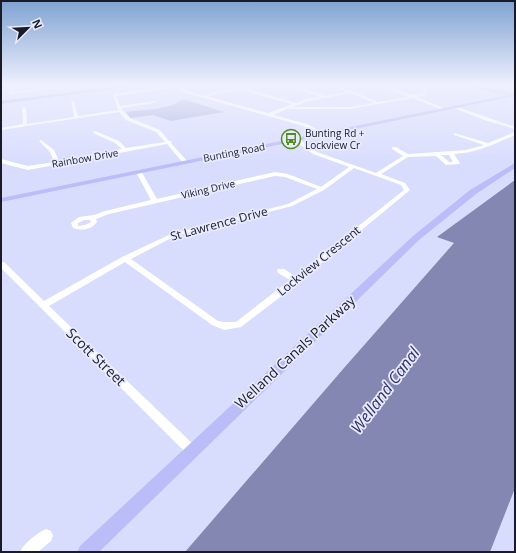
<svg xmlns="http://www.w3.org/2000/svg" width="516" height="553" font-family="'Open Sans',sans-serif">
<style>
.green{fill:#b1b6df}
.water{fill:#8387b1}
.lines{fill:none;stroke-linecap:round;stroke-linejoin:round}
.minor{fill:#fff;fill-rule:evenodd}
.major{fill:#bbbdf9;fill-rule:evenodd}
.labels{text-anchor:middle;stroke-width:3.5;stroke-linejoin:round;paint-order:stroke}
.far-poi-label{font-size:10px;fill:#1a1b26;stroke:#e8ebff;text-anchor:start}
.far-street-label{font-size:10px;fill:#1a1b26;stroke:#e8ebff}
.street-label{font-size:12px;fill:#1a1b26;stroke:#e8ebff}
.near-street-label{font-size:14px;fill:#1a1b26;stroke:#e8ebff}
.near-water-label{font-size:16px;font-style:italic;fill:#323269;stroke:#e8ebff}
</style>
<rect width="100%" height="100%" fill="#d9ddfd"/>
<g class="green">
<path d="M129,85H141L1,104V101Z"/>
<path d="M183,99L224,112L171,121L153,115L130,118L126,112C146,109 166,111 183,99Z"/>
</g>
<path class="water" d="M515,180V488L490,552H185L344,368L454,243L437,237Z"/>
<g class="lines">
<g class="minor">
<path d="M9,85H13L14,92L69,85H82L12,94L10,93Z"/>
<path d="M176,85H187L181,87L185,90L205,96L217,91L259,85H270L249,89L296,103L306,99L320,97L288,85H294L325,96L347,92L332,85H338L378,102L408,97L379,85C396,85 404,97 422,94L426,85H430L424,96L417,97L446,109L443,110L412,98L350,109H287L273,115L307,124L323,133V135H321L303,126L183,92L177,87L116,96L120,106L156,101L155,103L121,108L130,118L160,130L169,141H172L171,143L187,161V163H183L167,144L28,170L1,163V159L28,166L54,162L50,152L39,141L41,140L54,150L59,161L122,149L115,143L93,133V132L95,131L119,141L126,148L165,142L156,132L126,120L119,112L1,130V128L23,124L22,108L24,107L26,108L27,124L74,117L71,100L74,101L78,116L118,110L113,94ZM244,89L255,94L292,104L268,113L209,97L218,93ZM351,93L374,103L350,107H293L308,101Z"/>
<path d="M455,106L515,127V129L484,120L454,108Z"/>
<path d="M515,132V135C495,144 476,153 454,154L460,163L459,164L446,165L436,156L408,157L381,174L405,183L410,190L301,280L300,282L241,327L224,330L212,325L125,262L49,306L195,446L197,450L195,454L191,456L187,454L1,268V262H4L44,301L122,257L171,234L288,204L317,189L285,177L275,176L109,214L96,219L97,222C91,230 82,231 73,228L71,223L79,217L94,215L105,211L151,200L136,172L137,171H141L157,199L275,172L288,174L321,187L349,167L313,154L295,141V139H299L317,152L376,173L403,156L392,149V147H396L408,154L466,150L484,145L454,135V133L488,143ZM441,155H449L453,162H449ZM354,168L401,185L404,190L295,276L284,269H278L277,271L278,273L290,280L236,322H224L218,321L131,259L175,236L292,206L324,190ZM84,220H90L91,222L85,225L78,226V223Z"/>
<path d="M46,529L51,531L53,536L51,541L38,552H20C24,543 37,533 46,529Z"/>
</g>
<g class="major">
<path d="M459,85H469L515,94V96L1,202V198L508,95Z"/>
<path d="M515,163V168L476,194L419,240L99,552H77L80,546L413,236L470,190Z"/>
</g>
</g>
<linearGradient id="sky" x2="0" y2="1"><stop stop-color="#7fa2d2"/><stop offset="0.52" stop-color="#eef0fe"/><stop offset="1" stop-color="#eef0fe" stop-opacity="0"/></linearGradient>
<rect width="516" height="163" fill="url(#sky)"/>
<defs>
<g id="bus-ring" transform="scale(1)"><circle r="9.5" fill="#e8ebff" stroke="#568a23" stroke-width="1.5"/><path d="M-5-6H5V4H4V6H2V4H-2V6H-4V4H-5ZM-3.5-4V0h7V-4ZM-3.5 1.2v1.5H-2V1.2ZM2 1.2v1.5H3.5V1.2Z" fill="#568a23"/></g>
</defs>
<g fill-rule="evenodd">
<use href="#bus-ring" x="291" y="139"/>
</g>
<g class="labels">
<g class="far-poi-label">
<text x="305" y="137">Bunting Rd +<tspan x="305" dy="12">Lockview Cr</tspan></text>
</g>
<g class="far-street-label">
<text transform="translate(234 152) rotate(-11)" y="4">Bunting Road</text>
<text transform="translate(85 158) rotate(-10)" y="4">Rainbow Drive</text>
<text transform="translate(208 189) rotate(-13)" y="4">Viking Drive</text>
</g>
<g class="street-label">
<text transform="translate(219 224) rotate(-15)" y="4">St Lawrence Drive</text>
<text transform="translate(319 261) rotate(-39)" y="4">Lockview Crescent</text>
</g>
<g class="near-street-label">
<text transform="translate(295 352) rotate(-43)" y="5">Welland Canals Parkway</text>
<text transform="translate(96 357) rotate(44)" y="5">Scott Street</text>
</g>
<g class="near-water-label">
<text transform="translate(385 390) rotate(-53)" y="6">Welland Canal</text>
</g>
</g>
<rect width="516" height="553" fill="none" stroke="#1a1b26" stroke-width="4"/>
<g transform="translate(28 28) rotate(66)" stroke="#e8ebff" stroke-width="3" paint-order="stroke">
<path d="M0-3L7 15L0 10L-7 15Z" fill="#1a1b26"/>
<text y="-6" font-size="11" font-weight="bold" text-anchor="middle" fill="#1a1b26">N</text>
</g>
</svg>
